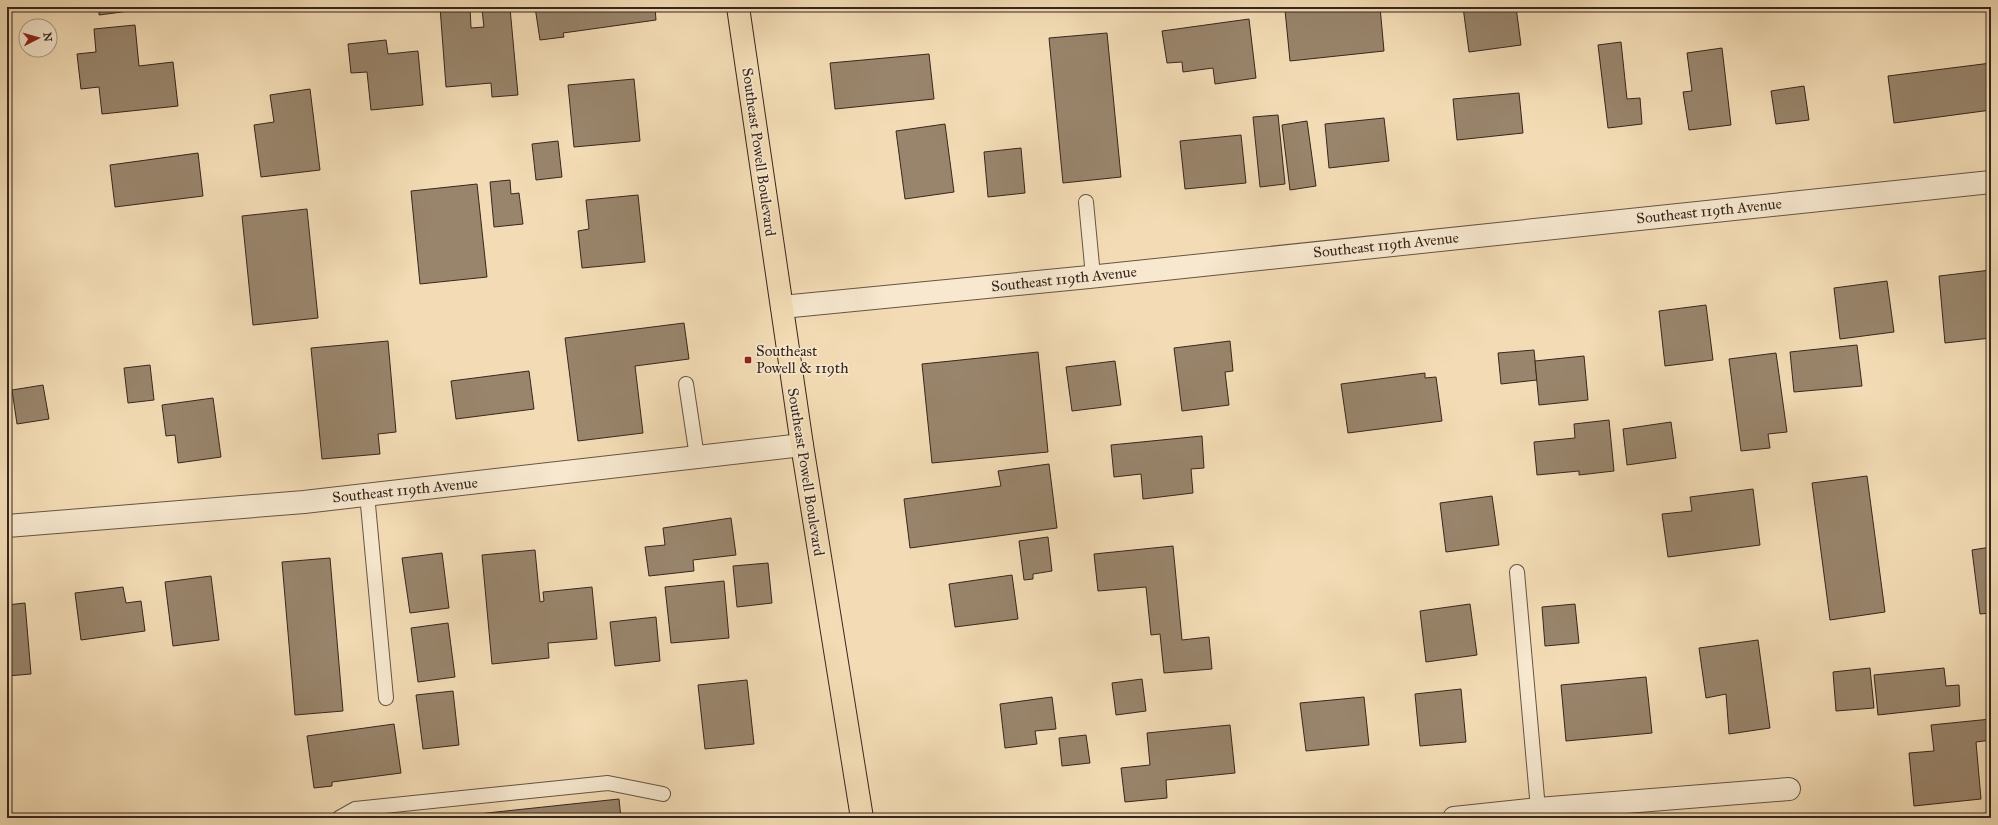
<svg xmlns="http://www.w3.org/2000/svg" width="1998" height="825" font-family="'IM FELL Great Primer',serif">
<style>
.building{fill:#99856c;stroke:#37261d}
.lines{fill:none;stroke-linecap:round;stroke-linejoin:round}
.service-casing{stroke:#665443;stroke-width:16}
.minor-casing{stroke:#665443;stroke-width:24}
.primary-casing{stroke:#37261d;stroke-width:24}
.service{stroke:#f7e8cf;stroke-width:14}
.minor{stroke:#f7e8cf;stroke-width:22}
.primary{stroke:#f3dcb5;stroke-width:22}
.poi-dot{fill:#8f2418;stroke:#f7e8cf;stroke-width:1.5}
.labels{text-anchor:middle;stroke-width:3.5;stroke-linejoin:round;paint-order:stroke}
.street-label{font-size:15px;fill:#37261d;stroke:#f7e8cf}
.poi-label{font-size:15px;fill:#37261d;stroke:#f7e8cf;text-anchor:start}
</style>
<rect width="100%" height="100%" fill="#f3dcb5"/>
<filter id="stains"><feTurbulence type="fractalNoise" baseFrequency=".005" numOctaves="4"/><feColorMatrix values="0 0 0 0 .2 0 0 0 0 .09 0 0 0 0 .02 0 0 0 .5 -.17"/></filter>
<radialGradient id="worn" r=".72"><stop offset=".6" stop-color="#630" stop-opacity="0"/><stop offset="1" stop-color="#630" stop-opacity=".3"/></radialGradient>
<g class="building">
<path d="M99,7H152V8L99,15Z"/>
<path d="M440,7H470L471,28L484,27L482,10L510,8L518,95L492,97L491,83L446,87Z"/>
<path d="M535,7H655L656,20L563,33L564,37L540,40Z"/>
<path d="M1313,7H1380L1384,51L1290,61L1285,10Z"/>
<path d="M1463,7H1516L1521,45L1469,52Z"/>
<path d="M1249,19L1256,78L1215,84L1213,68L1183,72L1182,62L1167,63L1162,31Z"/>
<path d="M135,25L139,66L173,62L178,106L102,114L99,87L81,89L77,54L96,52L94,29Z"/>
<path d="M1107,33L1121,177L1063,183L1049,38Z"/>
<path d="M386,40L388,54L418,51L423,105L371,110L367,72L351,73L348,44Z"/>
<path d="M1621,42L1627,99L1640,98L1642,124L1608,128L1598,45Z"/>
<path d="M1722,48L1731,125L1689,130L1683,92L1692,91L1687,53Z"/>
<path d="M929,54L934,99L835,109L830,63Z"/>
<path d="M1991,63V110L1894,123L1888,76Z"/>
<path d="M634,79L640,141L574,147L568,85Z"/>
<path d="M1804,86L1809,120L1776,124L1771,91Z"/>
<path d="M310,89L320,170L261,177L254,125L274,122L270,95Z"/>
<path d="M1519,93L1523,133L1457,140L1453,99Z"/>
<path d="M1278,115L1285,184L1260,187L1253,117Z"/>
<path d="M1384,118L1389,161L1329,168L1325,124Z"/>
<path d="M1307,121L1316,186L1290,190L1282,125Z"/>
<path d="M945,124L954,192L905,199L896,131Z"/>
<path d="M1241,135L1246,183L1185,189L1180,141Z"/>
<path d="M558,141L562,177L536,180L532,144Z"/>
<path d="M1021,148L1025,193L988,197L984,152Z"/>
<path d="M198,153L203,196L115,207L110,165Z"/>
<path d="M510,180L511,194L519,193L523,224L494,227L490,182Z"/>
<path d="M477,184L487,277L420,284L411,191Z"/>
<path d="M638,195L645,262L582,268L578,231L589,229L586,200Z"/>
<path d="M307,209L318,318L253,325L242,216Z"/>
<path d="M1991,270V338L1945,343L1939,276Z"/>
<path d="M1887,281L1894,332L1840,339L1834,288Z"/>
<path d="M1706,305L1713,360L1665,366L1659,311Z"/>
<path d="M684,323L689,359L635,366L643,433L578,441L565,338Z"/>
<path d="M388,341L396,432L378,434L380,454L322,459L311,348Z"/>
<path d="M1230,341L1233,371L1225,372L1229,405L1182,411L1174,348Z"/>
<path d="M1857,345L1862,386L1794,392L1790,352Z"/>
<path d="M1534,350L1537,380L1501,384L1498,353Z"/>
<path d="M1038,352L1048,452L932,463L922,364Z"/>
<path d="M1776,353L1787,432L1768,434L1770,448L1741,451L1729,359Z"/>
<path d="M1584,356L1588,400L1539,405L1535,361Z"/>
<path d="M1115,361L1121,405L1072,411L1066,367Z"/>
<path d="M150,365L154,400L128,403L124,368Z"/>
<path d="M529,371L534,409L456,419L451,381Z"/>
<path d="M1425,373V378L1436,377L1442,421L1348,433L1341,384Z"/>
<path d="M43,385L49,419L17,424L12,390Z"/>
<path d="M213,398L221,457L178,463L175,435L166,436L162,405Z"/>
<path d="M7,405L11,447L9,448L11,469H7Z"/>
<path d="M1609,420L1614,471L1579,475V471L1537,475L1534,442L1575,438L1574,424Z"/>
<path d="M1671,422L1676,458L1627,465L1623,429Z"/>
<path d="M1202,436L1204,468L1191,469L1193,493L1143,499L1141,474L1114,477L1111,445Z"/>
<path d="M1049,464L1057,528L910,548L904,499L1001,486L998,471Z"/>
<path d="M1867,476L1885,612L1830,620L1812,483Z"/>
<path d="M1753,489L1760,545L1668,557L1662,514L1692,511L1690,497Z"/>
<path d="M1492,496L1499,545L1446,552L1440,503Z"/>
<path d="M731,518L736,555L693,560L694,571L649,576L645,547L665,545L663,528Z"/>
<path d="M1048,537L1052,571L1033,574V579L1024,580L1019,541Z"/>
<path d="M1173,546L1182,640L1209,637L1212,669L1164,673L1160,634L1151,635L1146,587L1098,591L1094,554Z"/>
<path d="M1991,547V613L1980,614L1972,550Z"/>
<path d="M535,550L540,602L544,601L543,592L592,587L597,639L548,643L549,658L492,664L482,555Z"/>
<path d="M442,553L449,608L410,613L402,558Z"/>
<path d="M330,558L343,711L295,715L282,562Z"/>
<path d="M768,563L772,603L737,607L733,566Z"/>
<path d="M1012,575L1018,619L955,627L949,584Z"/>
<path d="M211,576L219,640L173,646L165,582Z"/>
<path d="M724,581L729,638L671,643L665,587Z"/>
<path d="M123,587L126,603L141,601L145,631L81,640L75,593Z"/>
<path d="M25,603L31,674L7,676V605Z"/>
<path d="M1470,604L1477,655L1426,662L1420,611Z"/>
<path d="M1575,604L1579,643L1545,646L1542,607Z"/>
<path d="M656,617L660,661L615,666L610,622Z"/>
<path d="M448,623L455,677L418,682L411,628Z"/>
<path d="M1758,640L1770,728L1729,734L1726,694L1706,698L1699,648Z"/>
<path d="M1870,668L1874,708L1836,711L1833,672Z"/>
<path d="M1944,668L1946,686L1959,685L1960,706L1878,715L1874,675Z"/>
<path d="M1646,677L1652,733L1566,741L1561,685Z"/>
<path d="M1142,679L1146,711L1116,715L1112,683Z"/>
<path d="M747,680L754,744L705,749L698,685Z"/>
<path d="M1461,689L1466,742L1420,746L1415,694Z"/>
<path d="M453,691L459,745L423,749L416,695Z"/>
<path d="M1052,697L1056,729L1035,731L1037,744L1005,748L1000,704Z"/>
<path d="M1364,697L1369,745L1306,751L1300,703Z"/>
<path d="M1991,719V740L1976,742L1981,799L1914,806L1909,753L1934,751L1931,725Z"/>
<path d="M394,724L401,773L332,782V786L314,788L307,736Z"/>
<path d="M1230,725L1235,773L1166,780L1167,798L1125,802L1121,768L1150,765L1147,733Z"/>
<path d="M1086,735L1090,763L1062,766L1059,738Z"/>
<path d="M619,799L621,818H469L468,815Z"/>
</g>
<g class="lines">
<g class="service-casing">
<g id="service">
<path d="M1086,202L1093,276"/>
<path d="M686,384L697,457"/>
<path d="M367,494L386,698"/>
<path d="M1517,572L1538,809"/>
<path d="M339,818L355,809L608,783L663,794"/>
</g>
</g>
<g class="minor-casing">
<g id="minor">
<path d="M782,307L1089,277L1991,182"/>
<path d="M7,526L304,502L802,445"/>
<path d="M1454,818L1538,809L1789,789"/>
</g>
</g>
<g class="primary-casing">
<path id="primary" d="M738,7L802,445L862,818"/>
</g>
<use href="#service" class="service"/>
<use href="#minor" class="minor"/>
<use href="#primary" class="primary"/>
</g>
<rect class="poi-dot" x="744" y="356" width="8" height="8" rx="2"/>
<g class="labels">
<g class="street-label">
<text transform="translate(759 152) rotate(82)" y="5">Southeast Powell Boulevard</text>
<text transform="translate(1709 211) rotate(-6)" y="5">Southeast 119th Avenue</text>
<text transform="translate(1386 245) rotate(-6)" y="5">Southeast 119th Avenue</text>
<text transform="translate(1064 279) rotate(-6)" y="5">Southeast 119th Avenue</text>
<text transform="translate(806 472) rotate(81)" y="5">Southeast Powell Boulevard</text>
<text transform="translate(405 490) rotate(-6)" y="5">Southeast 119th Avenue</text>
</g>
<g class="poi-label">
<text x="756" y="356">Southeast<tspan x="756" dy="17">Powell &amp; 119th</tspan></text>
</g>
</g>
<rect width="1998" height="825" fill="none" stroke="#f3dcb5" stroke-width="24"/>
<rect x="8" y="8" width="1982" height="809" fill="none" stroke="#37261d" stroke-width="2"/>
<rect x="12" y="12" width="1974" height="801" fill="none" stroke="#37261d"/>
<g transform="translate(38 38) rotate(84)"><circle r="19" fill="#f7e8cf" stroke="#aa9a88"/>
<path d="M0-3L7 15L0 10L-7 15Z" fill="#8f2418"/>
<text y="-6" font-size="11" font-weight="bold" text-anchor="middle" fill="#37261d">N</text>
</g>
<rect width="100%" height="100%" filter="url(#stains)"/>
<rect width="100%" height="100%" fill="url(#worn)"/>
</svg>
